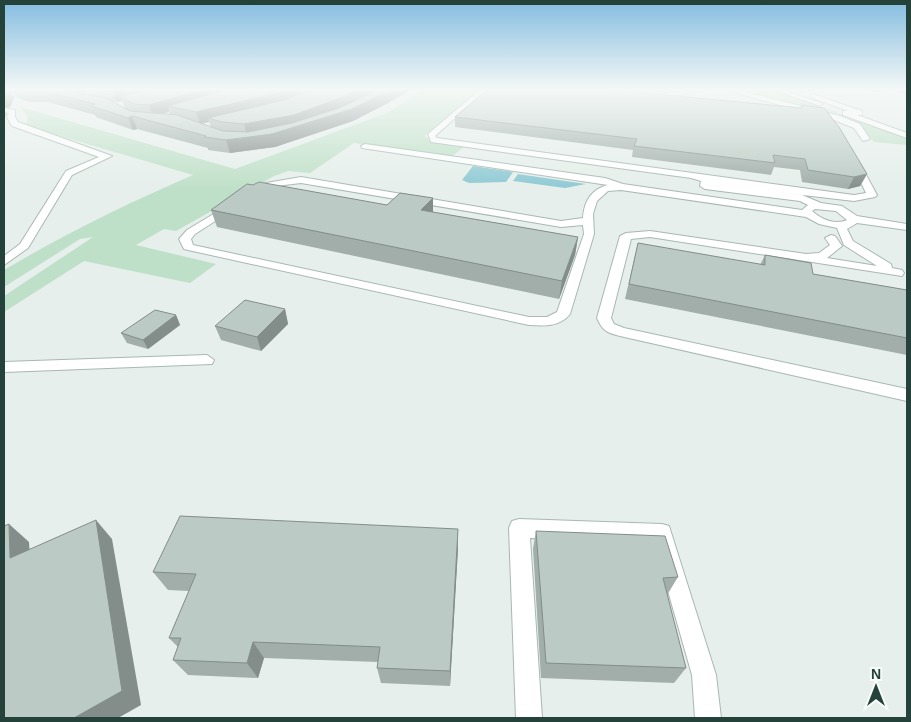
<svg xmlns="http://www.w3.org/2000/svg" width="911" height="722" font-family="Arial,sans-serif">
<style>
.green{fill:#bfe0c8}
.water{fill:#8ec9d4}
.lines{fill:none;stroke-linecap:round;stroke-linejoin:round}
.minor-casing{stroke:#a8b8b2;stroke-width:2}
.minor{fill:#fff;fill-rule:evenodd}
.wall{fill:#a1aea9;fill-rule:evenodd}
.shaded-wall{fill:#838d89}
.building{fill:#bbcac4;stroke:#838d89}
</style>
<rect width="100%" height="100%" fill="#e6efeb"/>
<g class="green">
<path d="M425,89H481L424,136L434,142L464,147L451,157L354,143L310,173L288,171L274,176L176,231L164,229L136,245L216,264L190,283L84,261L4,312V296L93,237L80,239L4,287V270C65,234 128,203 193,175L26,126L28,117L20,107L235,169L389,112Z"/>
<path d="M735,89L778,91L907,138V145L874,142L861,125L848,119Z"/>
</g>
<g class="water">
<path d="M473,166L513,172L506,182L469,183L462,180Z"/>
<path d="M518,174L586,184L565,188L513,181Z"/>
</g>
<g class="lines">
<g class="minor-casing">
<g id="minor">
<path d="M15,89L23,91L4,101V97L16,91Z"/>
<path d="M481,89H488L435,136L437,138L854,195L866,193L851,162L858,160L877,195L875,197L854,201L710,184L802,195L821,203L842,206L857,216L907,224V230L857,223L847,229L853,241L891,264L892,268L902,270L904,273L902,276L650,237L631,239L611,318L614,324L624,328L907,389V401L620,336C607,333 602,330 597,318L620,236L626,233L650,231L806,254L819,253L830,245L825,238L831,235L835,236L842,246L827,258L877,266L844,245L837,228L819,224L806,217L621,190L608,191L597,201L593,214L594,234L570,314C560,327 544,326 529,325L188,250L184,249L179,239L187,230L230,204L234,205V209L195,234L191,239L193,245L529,317H547L557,312L584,234L583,225L561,227L301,183L276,186L252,196L247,193L266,183L301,177L561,221L583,218C584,202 591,189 608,185L362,148L361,146L365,144L605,178L623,184L802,210L808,205L800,201L705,189L700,186L701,181L691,178L431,142L428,134ZM815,209L836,211L847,220C835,225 822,220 812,211Z"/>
<path d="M607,89L669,93L707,89L669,97Z"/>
<path d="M723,89H733L840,116L860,124L870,139L863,141L854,128L834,120Z"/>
<path d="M771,89H780L823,104L818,105Z"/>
<path d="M812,94L862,111V115H857L907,133V138L843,115V111H848L810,97Z"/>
<path d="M4,108L15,110V117L18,122L112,156L72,175L28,248L4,265V256L20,244L66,171L99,157L12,126L7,117L9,113L4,112Z"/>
<path d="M207,355L214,360L212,364L4,372V362Z"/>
<path d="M519,519L662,524L669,526L716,675L721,718H695L692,675L654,542L530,538L542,718H516L509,528L512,521Z"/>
</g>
</g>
<use href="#minor" class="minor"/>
</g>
<g class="wall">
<path d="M4,89H412L388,103L353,121L275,147L230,153L208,150V148L137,129L133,130L96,117L95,115L48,102H29L15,97L12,91L11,92L14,98L10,107ZM88,92L89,95L81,93ZM112,101L117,102L122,101L125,108ZM169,112L170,114H163ZM209,122L211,127L202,124Z"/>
<path d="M866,89H907V95L891,90L876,92Z"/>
<path d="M802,105L867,174L860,186L848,189L802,182L800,170L774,167L771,175L632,157L633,150L455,127V117L800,108Z"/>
<path d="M211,210L433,212L578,237L575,255L559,299L217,227Z"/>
<path d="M638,243L760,265L765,255L813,274L907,290V355L625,299Z"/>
<path d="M285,309L288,324L261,351L221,340L215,326Z"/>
<path d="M176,315L180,325L148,349L127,343L121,333Z"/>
<path d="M536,531L678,577L667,595L686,668L674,683L541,678L533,549Z"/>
<path d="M458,548L450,686L381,683L377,668L378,662L264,658L258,678L188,675L173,660L178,647L169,638L189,591L168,590L153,572Z"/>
</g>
<g class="shaded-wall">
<path d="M4,89H11L12,91L11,92L14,98L10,107L4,108Z"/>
<path d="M72,89H87L88,92L75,95Z"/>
<path d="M121,89H165L121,96L122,101L117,102L112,91Z"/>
<path d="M205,89H244L168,106L169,112L153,116L149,105Z"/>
<path d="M287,89H316L276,105L208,118L209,122L200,124L196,112Z"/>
<path d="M359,89H412L388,103L353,121L275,147L230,153L226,140L247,136L244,124Z"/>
<path d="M878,89H892L891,90L876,92Z"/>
<path d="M4,110L6,114L4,121Z"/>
<path d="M132,116L137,129L133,130L128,118Z"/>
<path d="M867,174L860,186L848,189L854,177Z"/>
<path d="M433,198V215L421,210Z"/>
<path d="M578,237L575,255L559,299L562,281Z"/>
<path d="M285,309L288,324L261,351L257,337Z"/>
<path d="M176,315L180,325L148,349L143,340Z"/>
<path d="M96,520L112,539L141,705L118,718H74Z"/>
<path d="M9,524L29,542L31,576L10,558Z"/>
<path d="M458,529V548L450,686V671Z"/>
<path d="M253,642L264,658L258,678L247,663Z"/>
</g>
<g class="building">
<path d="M4,89H7L4,96Z"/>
<path d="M17,89H57L106,98L130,111L177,115L223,131L248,132L292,123L339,108L380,89H393L352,109L272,134L226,140L204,137L206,136L132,116L128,118L91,106L95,104L43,91H23Z"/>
<path d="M96,89H121L112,91Z"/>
<path d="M153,89H205L149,105L134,104L121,96Z"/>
<path d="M228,89H287L274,94L196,112L168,106Z"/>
<path d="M312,89H359L343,97L294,115L244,124L222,122L208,118L284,100Z"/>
<path d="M488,89H604L802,108V105L824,108L839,127L867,174L854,177L808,170L805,159L773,155L775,163L634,146L637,139L455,117Z"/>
<path d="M259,182L387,205L400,193L433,198L421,210L578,237L562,281L211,210L247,184L253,185Z"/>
<path d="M638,243L765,265V255L811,263L813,274L907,290V338L629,284Z"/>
<path d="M245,300L285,309L257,337L215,326Z"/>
<path d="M155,310L176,315L143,340L121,333Z"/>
<path d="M180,516L458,529L450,671L377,668L380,647L253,642L247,663L173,660L181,638H169L196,574L153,572Z"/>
<path d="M96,520L122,691L74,718H4V526L9,524L10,558Z"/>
<path d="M536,531L665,536L678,577L663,578L686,668L546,663Z"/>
</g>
<linearGradient id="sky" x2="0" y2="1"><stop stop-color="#84bce0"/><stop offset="0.47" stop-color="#f4f8f6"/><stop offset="1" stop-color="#f4f8f6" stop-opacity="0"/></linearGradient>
<rect width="911" height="190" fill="url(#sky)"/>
<rect width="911" height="722" fill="none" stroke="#24423a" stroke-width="10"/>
<g transform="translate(876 687)" stroke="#f7fbf9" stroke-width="4" paint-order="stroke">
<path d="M0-4L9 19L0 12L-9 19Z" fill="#24423a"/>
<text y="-8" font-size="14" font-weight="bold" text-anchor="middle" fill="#24423a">N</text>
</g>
</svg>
